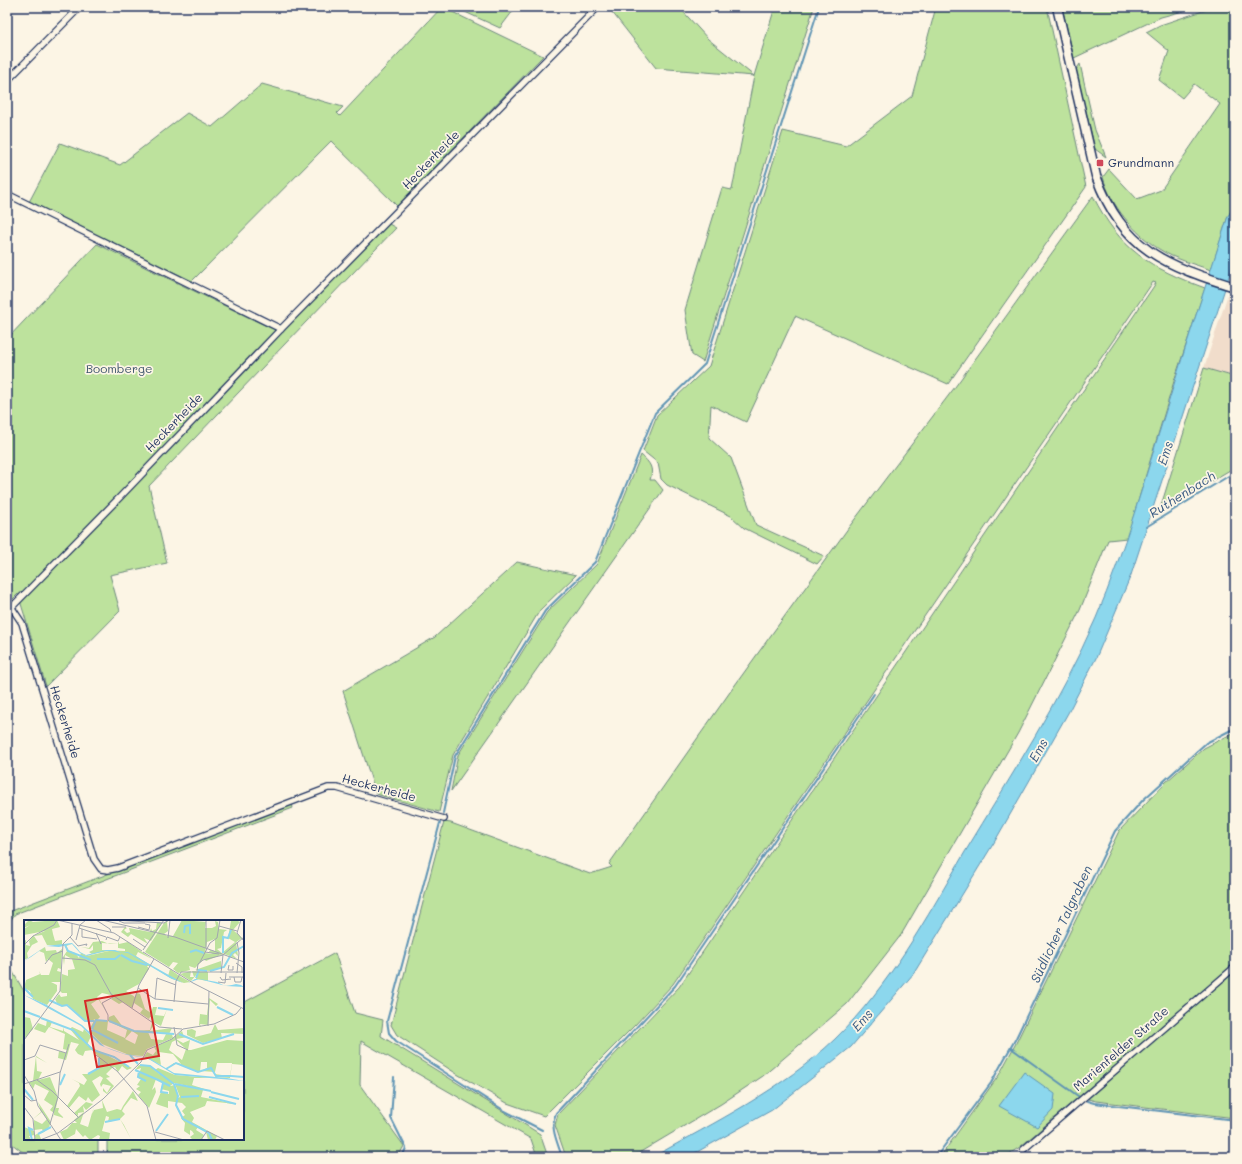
<svg xmlns="http://www.w3.org/2000/svg" width="1242" height="1164" font-family="Mali,sans-serif">
<style>
.built{fill:#f1ddcb}
.green{fill:#bde29d;stroke:#6c887e}
.water{fill:#8cd7ed;stroke:#5f94b4}
.lines{fill:none;stroke-linecap:round;stroke-linejoin:round}
.stream{stroke:#5f94b4;stroke-width:2}
.street-casing{stroke:#1b2f5e;stroke-width:8}
.secondary-casing{stroke:#1b2f5e;stroke-width:11}
.street{stroke:#fcf5e5;stroke-width:5.5}
.secondary{stroke:#fcf5e5;stroke-width:8}
.poi-dot{fill:#d1495b;stroke:#fcf5e5;stroke-width:1.5}
.labels{text-anchor:middle;stroke-width:3.5;stroke-linejoin:round;paint-order:stroke}
.street-label{font-size:12px;fill:#1b2f5e;stroke:#fcf5e5}
.poi-label{font-size:12px;fill:#1b2f5e;stroke:#fcf5e5;text-anchor:start}
.park-label{font-size:12px;fill:#3b536b;stroke:#fcf5e5}
.water-label{font-size:13px;font-style:italic;fill:#375982;stroke:#fcf5e5}
.inset-river{fill:none;stroke:#8cd7ed;stroke-width:2}
.inset-road{fill:none;stroke:#a2a6af;stroke-width:1}
.view{fill:#d62828;fill-opacity:0.15;stroke:#d62828;stroke-width:2}
.inset-edge{fill:none;stroke:#1b2f5e;stroke-width:2}
</style>
<rect width="100%" height="100%" fill="#fcf5e5"/>
<filter id="ink" filterUnits="userSpaceOnUse"><feTurbulence type="fractalNoise" baseFrequency=".025" numOctaves="2"/><feDisplacementMap in="SourceGraphic" scale="8" xChannelSelector="R" yChannelSelector="G"/><feConvolveMatrix kernelMatrix="1 2 1 2 8 2 1 2 1" color-interpolation-filters="sRGB"/></filter>
<g filter="url(#ink)">
<path class="built" d="M1228,294L1235,297V377L1204,368Z"/>
<g class="green">
<path d="M442,7L543,56L397,206L331,141L192,281L29,202L60,143L120,165L187,113L212,127L262,84L343,107L337,113L340,116Z"/>
<path d="M454,7H516L500,28Z"/>
<path d="M608,7H679L708,39L754,76L775,7H814L703,362L692,355L685,310L722,188L732,190L754,76L656,68Z"/>
<path d="M936,7H1047L1086,187L948,384L795,316L746,422L711,405L709,438L731,458L756,525L824,556L817,564L744,528L731,516L667,485L661,479L658,463L643,451L657,415L709,366L783,131L846,146L912,96Z"/>
<path d="M1062,7H1198L1161,17L1074,58Z"/>
<path d="M1215,7H1235V205L1228,216L1211,270C1194,264 1174,259 1159,249C1134,233 1111,206 1103,177L1109,169L1137,199L1161,190L1220,104L1194,84L1182,98L1159,80L1169,51L1146,32L1160,25Z"/>
<path d="M1080,64L1095,130L1106,157L1095,149L1076,70Z"/>
<path d="M1093,196C1120,250 1150,268 1205,288L1175,378L1127,538L1108,540L1080,610L1018,733L901,935L847,1004L763,1076L721,1104L632,1157H566L555,1125L558,1114L679,987L1156,283L1153,282L673,984L635,1025L544,1116L507,1103L457,1074L397,1035L391,1025L444,822L451,823L590,874L612,867L609,864L730,692L849,527L955,387Z"/>
<path d="M389,224L396,228L149,486L167,563L110,575L120,611L46,686L18,594L7,605V339L97,244L281,333Z"/>
<path d="M1204,368L1235,377V467L1159,512Z"/>
<path d="M641,455C650,463 654,468 650,480H655L663,490L451,791L458,755L547,612L597,564Z"/>
<path d="M517,562L576,575L540,610L453,755L439,812L376,794L343,691L435,637Z"/>
<path d="M1235,732V963L1020,1147L1004,1157H940L999,1075L1015,1045L1119,831L1166,782L1204,748Z"/>
<path d="M292,804L293,808L15,914L7,925V915L13,910Z"/>
<path d="M335,953L355,1013L383,1020L381,1036L540,1134L548,1157H537L531,1139L361,1041L360,1085L404,1146L398,1157H107V1139H243V1003Z"/>
<path d="M7,962L25,993V1139H98V1157H29L7,1140Z"/>
<path d="M1235,972V1118L1096,1101L1088,1099L1185,1013Z"/>
</g>
<g class="water">
<path d="M1235,205V258L1131,575L1096,658L1068,713L995,841L914,973L851,1047L772,1110L688,1157H653C715,1122 783,1089 835,1039C890,985 926,919 965,852C1011,776 1060,700 1096,618C1125,550 1145,478 1167,407C1186,343 1208,280 1228,216Z"/>
<path d="M1024,1072L1055,1094L1053,1110L1037,1127L999,1106Z"/>
</g>
<g class="lines">
<g class="stream">
<path d="M1146,527L1235,472"/>
<path d="M443,813L455,756L545,611L595,562L655,413L705,364L819,7"/>
<path d="M440,823L387,1021L389,1033L396,1041L505,1111L542,1130"/>
<path d="M1011,1048L1078,1096"/>
<path d="M394,1077L391,1118L406,1148L402,1157"/>
<path d="M1087,1101L1094,1103L1235,1120"/>
<path d="M562,1157C558,1143 549,1127 556,1113L675,986L874,694"/>
<path d="M936,1157L991,1083L1016,1038L1115,831L1143,800L1206,743L1235,728"/>
</g>
<g class="street-casing">
<g id="street">
<path d="M7,81L80,7"/>
<path d="M7,194L281,329"/>
<path d="M12,608L22,623L94,859L101,869L108,870L118,868L328,788H337L444,819"/>
<path d="M7,612L120,497L281,329L598,7"/>
<path d="M1023,1150L1235,967"/>
</g>
</g>
<g class="secondary-casing">
<path id="secondary" d="M1057,7L1096,176C1123,250 1165,265 1235,287"/>
</g>
<use href="#street" class="street"/>
<use href="#secondary" class="secondary"/>
</g>
</g>
<rect class="poi-dot" x="1096" y="159" width="8" height="8" rx="2"/>
<g class="labels">
<g class="street-label">
<text transform="translate(431 160) rotate(-46)" y="4">Heckerheide</text>
<text transform="translate(174 423) rotate(-46)" y="4">Heckerheide</text>
<text transform="translate(65 722) rotate(73)" y="4">Heckerheide</text>
<text transform="translate(379 788) rotate(15)" y="4">Heckerheide</text>
<text transform="translate(1121 1049) rotate(-41)" y="4">Marienfelder Straße</text>
</g>
<g class="poi-label">
<text x="1108" y="167">Grundmann</text>
</g>
<g class="park-label">
<text x="119" y="373">Boomberge</text>
</g>
<g class="water-label">
<text transform="translate(1165 453) rotate(-72)" y="5">Ems</text>
<text transform="translate(1182 494) rotate(-32)" y="5">Ruthenbach</text>
<text transform="translate(1038 750) rotate(-61)" y="5">Ems</text>
<text transform="translate(1061 924) rotate(-65)" y="5">Südlicher Talgraben</text>
<text transform="translate(862 1020) rotate(-48)" y="5">Ems</text>
</g>
</g>
<g transform="translate(24 920)">
<rect width="220" height="220" fill="#fcf5e5"/>
<path d="M5,0L9,2L33,0L36,7L38,18L36,7L28,9L29,14L31,21L38,20V25H23L18,15L10,16L14,22L8,25L3,33L4,38L0,40V21L2,20V25L6,26L5,21L9,16L21,11L0,15V9L6,5L0,8V5ZM145,0L143,2L144,11L140,14L143,16H149L158,0L182,2L181,8H188L192,6L191,1L194,2L195,9L203,10L200,12L197,28L193,29L199,34L182,41L180,39L171,48L165,46L166,50L154,53L149,49L154,43L149,42L145,47L121,32L140,3ZM191,19V31L186,30L185,32L189,34L181,33L183,22ZM212,0L216,2L209,10L218,18L208,25L212,22L214,36L211,33L209,35L213,39L198,33L211,22L204,18L207,1ZM133,2L138,3L127,21L120,18L124,24L107,14L104,17L97,12L101,7L103,8L100,10L103,13L106,12L105,8L126,12L127,8L128,11L132,9ZM78,21L85,24H94L95,21V24L104,22L128,39L114,32L112,36L144,56L146,49L154,55L153,57L154,55L166,62L160,63L148,59L127,46H123L125,49L115,64L102,71L111,77L113,73L116,74L121,89L127,93L129,87H133L131,95L140,96L143,89L137,106L131,103L126,111L148,108L145,114H148L149,118L123,129L119,136L105,135L78,124L66,112L69,110V107L68,109L65,110L71,99L66,102L61,101L44,85H34L31,79L29,82L35,74L37,77L43,76V73H38L36,71L38,54L44,56V50L51,49L48,39L41,35L40,45L39,37L43,31L42,30V26L41,25L48,24L42,26L43,30L51,33L55,38L57,33L63,36L85,31L68,34L65,32L69,30V25L66,29L57,27L65,28L69,22ZM78,23L94,24V28L101,29V31L78,30ZM78,73L91,76L87,79L95,84L99,82L108,88L110,83L119,89L116,93L125,99L126,97L129,98L126,110L110,111L99,107L90,95L85,97L84,101L103,110L101,118L83,110L84,101L73,100L76,97L67,84L75,79L83,93L73,77ZM108,111L114,115L111,124L101,119ZM124,112L142,114L139,120L127,119ZM21,27L22,31L32,30L33,33L38,29L37,49L34,48L33,51L37,52V62H27L33,65V71L23,85L9,79L6,71L0,68L2,60L16,54L15,51L17,55H25L29,43L24,39L22,42L20,33L15,31ZM197,41V47L187,51L171,50ZM167,51L166,57H170L168,51L184,52V61L172,59L173,54L167,61L156,54ZM185,78L194,84L192,86L186,80L184,105L176,104L177,107L175,105L176,94L183,95ZM0,97L6,98L9,109L0,119ZM23,100L28,102L26,107L39,111L40,107V111L55,120L46,109L48,107L59,112L60,109L67,116L63,125L108,148L103,150L98,146L94,152L91,147L88,148L82,154L86,157L82,158L90,166L83,174L79,171V168L83,173L87,166L79,164L77,167L76,164L79,158L76,156L68,161L76,175L68,182L64,177L62,181L55,176L45,188L43,186L56,166L55,163L48,159L60,165L63,160L58,154H64L75,148V137L68,130L61,131L59,136L54,134L51,130L55,124L47,122L42,140L34,138L35,131L42,133L43,130L39,129L41,114L25,107L21,113L10,109L14,103L22,106ZM191,104L194,110L220,108V114L197,113L198,118L179,123L163,115V110L168,109L172,111L171,117L187,113ZM158,111L160,117H164L152,119L159,123L166,120L164,130H167L203,120L220,121V145L208,144L206,158L192,157L190,154L206,156L208,143H193L191,152L177,151L183,148V142H177L176,151L174,152L152,143L146,146L150,143H152L157,144L149,134L135,132L137,145L120,137L123,132L129,135L132,131L130,127L148,119ZM152,120L162,129L158,140L145,130L148,122ZM12,136L23,143L12,137L13,151L18,152L14,160L26,157L34,177L32,188H35L34,192L40,198L30,195L29,198L30,193L26,190L29,186L20,180L25,171L11,164L9,169L5,162L9,161ZM115,145L126,146L136,155L131,150L134,148L151,155L188,158H170L168,165L187,171L150,163L146,166L151,165L154,178L156,177L151,164L179,170L177,177L212,184L183,181L181,186L166,192L170,198L168,202L193,216L191,220H184L182,212L174,207L172,210L180,215L177,220H169L166,217L170,214L168,211L166,210V215L160,211L161,203L157,198L161,195L158,191L162,187L158,183L144,181V188L132,184L137,172L145,174V171L137,169L139,162L132,159L128,170L131,167L132,172L125,188L114,175L117,172L112,169L116,166L113,165L117,159L114,157L117,148L111,150ZM109,171L114,181L107,178L100,187L98,191L101,194L96,199L100,205L107,219L96,199L84,202L85,197L82,196L78,211L86,213L85,220H75L76,216L74,215L66,220L61,215L59,217L52,209L51,214L40,220L36,212L43,209L48,203H53L50,200L60,192L56,204L64,207L70,186L68,194L70,190L79,188L78,180L83,192L93,189L97,190L99,186L85,173L99,186ZM14,182L27,202L25,207L20,212L15,214L17,219L15,220H0V207L10,211L11,215L5,216L7,220L11,218V215L19,211L18,209L10,210V200L18,204L23,199L18,192L9,199L17,192ZM62,182L69,184L62,190L59,186L60,192L54,193V196L50,193Z" fill="#bde29d" fill-rule="evenodd"/>
<path d="M48,23L52,27L56,32L62,35L82,30H91L98,33L104,32L159,63H164L171,59H176L193,62L201,66L208,65L212,64L217,65L220,67L202,66L175,59L164,63H159L146,58L104,33H98L88,31H81L63,36L56,33L48,24L35,27L22,26L7,37L0,41L22,26ZM0,75L21,84L58,105L81,127L101,134L125,138L150,153L203,158L220,161L151,155L123,138L103,135L88,130L76,125L57,106Z" fill="#8cd7ed"/>
<path class="inset-river" d="M160,13L161,6L166,5V14M41,25L44,31L67,40M166,32L172,30L180,33M199,33V17L204,18L207,10M97,35L108,41L123,45M73,39H91L96,35M186,51L200,47L208,33L220,26M172,58L175,50L183,51M0,68L9,77M25,80L38,86L43,85L61,101H70M193,87L209,95M134,88L149,90M0,91L16,97M17,98L49,110L69,130L90,137L105,147M85,101L110,111L150,114M68,109L72,100L83,101M65,112L69,110L94,123M155,114L179,124L210,114M106,135L114,144M116,145L126,146L150,164L154,176L152,185L159,199L185,213L188,220M142,149L152,143L174,152L187,148L192,156H207M111,150L132,159M115,151L114,157L122,161M64,154L75,148V138M207,156L220,157M132,159L146,166M139,163L137,172L144,173M151,164L187,171M36,165L41,154M0,169L9,180M187,172L215,179M157,177L175,176M185,177L212,184M81,202L96,199M132,211L144,194M14,214L27,207M8,220L5,208L9,210"/>
<path class="inset-road" d="M33,0L90,13L118,31M72,0L86,9L87,12M78,0L151,17L220,42M89,0L140,3L145,0M182,0V28M217,0L213,13L220,21M95,1L100,3H121M195,6L213,11M88,7H102M114,7L125,10L126,5L121,4M55,8L82,17M58,9V17L73,19M72,13L77,24M46,17L54,26L63,24L62,26M144,18L146,0M109,19L121,27M52,20L56,5L62,0M82,20L83,17L94,21L96,17M213,22L215,33L213,53M0,25L9,16L30,5L33,0M119,30L140,0M119,32L169,63L220,89M181,32L195,34M199,35L220,17M38,38L61,40L71,45L87,74L135,107L158,109M176,42L186,23L193,18L196,0M212,43L218,47V53M21,44L28,35L39,31M205,45L204,50H209V46M173,51L174,44L179,40L199,35M197,53L199,35M196,57L198,60L207,59M205,57H220M210,57L211,62H217L218,57M194,62L201,63L202,53M114,68L131,79L184,84M131,79L133,58L152,65M150,82L152,61L157,52H220M108,88L115,65L130,39M84,101V95L78,83L91,76M184,106L185,71M150,107L153,125M0,120L36,71L39,24L48,15V3M153,125L164,130M72,135L93,151L123,186L132,220M0,140L11,136L16,125L42,133M0,146V155L10,171L14,186L37,220M13,160L28,171L54,197M0,164L36,152M0,175L7,181L13,180M0,187L9,199L11,220M26,204L34,177L36,153L45,124M131,212L160,220M16,220L34,213L79,179L117,142L123,130L148,119L159,109L190,104L212,94L217,88M177,220L183,211L201,220"/>
<path class="view" d="M123,70L135,136L73,147L61,81Z"/>
<rect width="220" height="220" class="inset-edge"/>
</g>
<rect width="1242" height="1164" fill="none" stroke="#fcf5e5" stroke-width="24"/>
<rect x="12" y="12" width="1218" height="1140" fill="none" stroke="#1b2f5e" stroke-width="1.5" filter="url(#ink)"/>
</svg>
